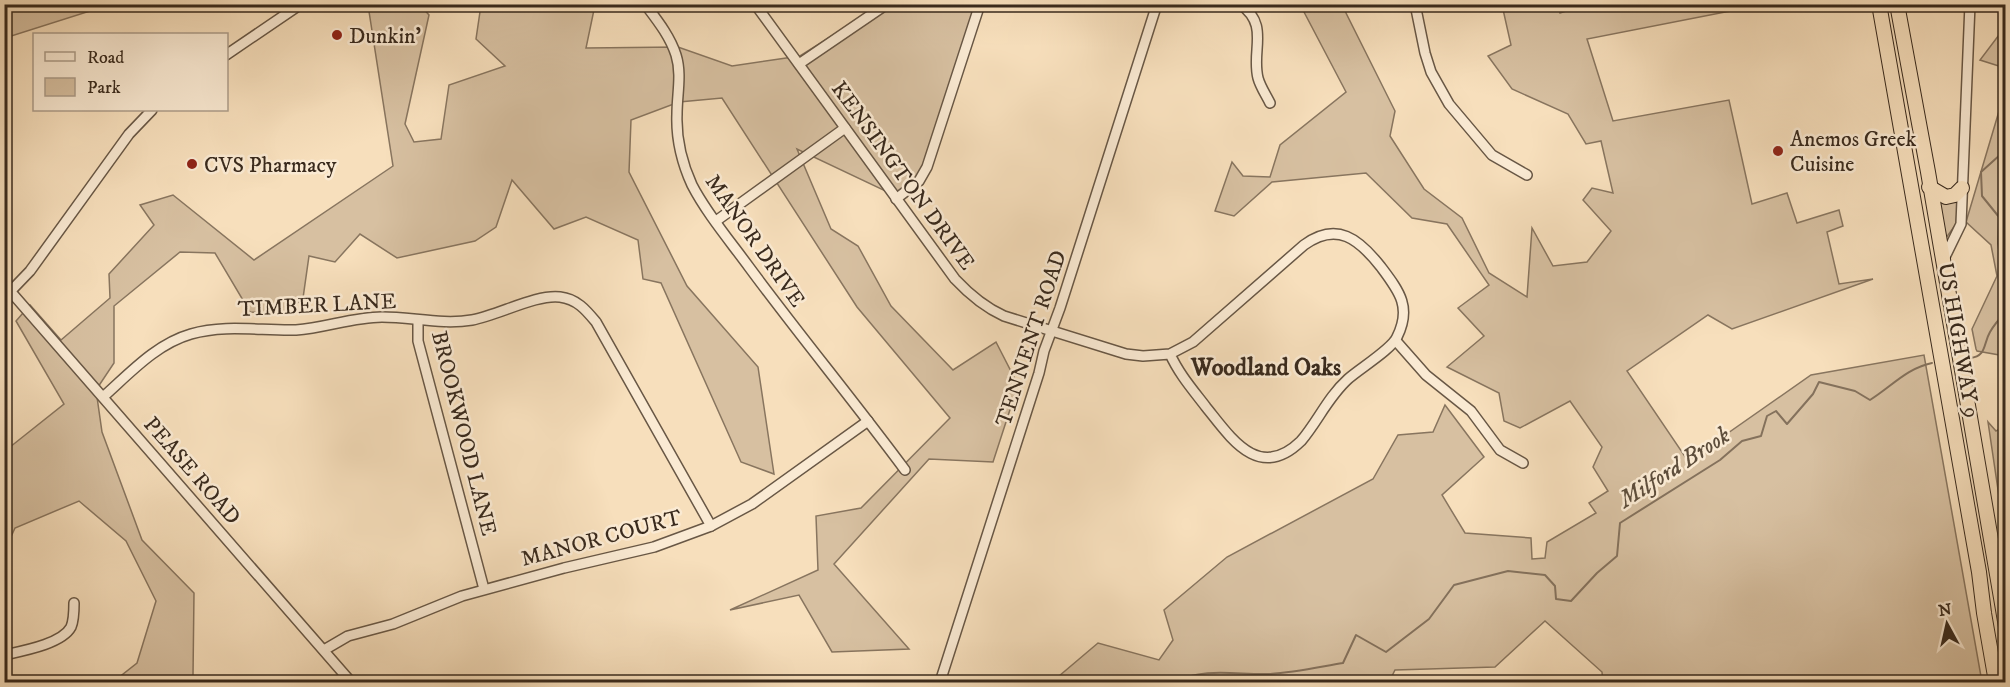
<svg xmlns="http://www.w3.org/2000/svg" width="2010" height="687" font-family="'IM FELL DW Pica',serif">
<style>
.green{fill:#d7c0a1;stroke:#88755f;stroke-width:1.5}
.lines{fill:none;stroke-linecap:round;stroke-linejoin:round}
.stream{stroke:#84715c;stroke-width:2}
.minor-casing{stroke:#685745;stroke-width:12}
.highway-casing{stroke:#392a1d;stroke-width:16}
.minor{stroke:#faead3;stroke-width:9}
.highway{stroke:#f7dfbc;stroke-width:14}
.poi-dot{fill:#8f2418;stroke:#faead3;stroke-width:2}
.labels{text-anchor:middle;stroke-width:5;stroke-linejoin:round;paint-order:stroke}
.poi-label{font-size:22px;fill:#392a1d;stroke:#faead3;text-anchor:start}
.street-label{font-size:22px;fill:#392a1d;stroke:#faead3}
.neighbourhood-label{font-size:24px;font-weight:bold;fill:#392a1d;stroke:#faead3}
.water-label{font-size:24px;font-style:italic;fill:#5e4e3c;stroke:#faead3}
</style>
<rect width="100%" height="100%" fill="#f7dfbc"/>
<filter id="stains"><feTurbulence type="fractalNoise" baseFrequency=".00333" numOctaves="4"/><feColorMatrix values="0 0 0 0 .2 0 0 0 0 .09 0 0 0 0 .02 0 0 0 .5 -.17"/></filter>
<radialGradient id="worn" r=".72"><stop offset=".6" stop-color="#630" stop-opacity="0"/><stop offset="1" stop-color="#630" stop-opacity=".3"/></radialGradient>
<g class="green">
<path d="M22,4H109V5L5,38V13Z"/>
<path d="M1587,4L1761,5L1587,39L1613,121L1729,100L1752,204L1787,193L1797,223L1839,210L1843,226L1827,232L1839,284L1873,279L1732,329L1708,315L1627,371L1688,461L1811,375L1924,355L1982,682H1603L1602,672L1545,621L1495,667L1395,670L1389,682H1052L1098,643L1159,660L1173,640L1164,610L1227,557L1373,479L1398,435L1433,432L1445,405L1484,457L1442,495L1465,533L1531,538L1532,559L1545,558L1547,542L1596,513L1589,503L1608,491L1593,467L1602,447L1570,401L1520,428L1504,421L1499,393L1447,367L1484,336L1458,308L1489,285L1447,224L1412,218L1366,173L1272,182L1234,216L1215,211L1232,162L1243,176L1270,177L1280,145L1346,92L1304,12L1307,5H1345L1346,13L1395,111L1390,136L1424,189L1462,218L1489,273L1527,297L1532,228L1553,266L1587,262L1611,231L1583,200L1592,188L1613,193L1601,141L1586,144L1568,114L1512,89L1488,56L1511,45L1502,5H1557L1560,13Z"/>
<path d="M368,5H420L429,15L405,124L414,142L441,139L449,85L505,66L476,39L481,5H595L586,48L678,47L732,66L800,56L881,5H979L918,182L898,197L797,149L831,229L858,246L891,306L953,370L996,342L1018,385L993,462L929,459L834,564L909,649L832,652L799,595L730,610L818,570L816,516L861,508L950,418L857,307L722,98L679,102L631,120L629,172L687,286L758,367L774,474L741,462L661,283L643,279L638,240L586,217L554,229L512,180L496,227L475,241L397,258L360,234L335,262L309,256L303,298L285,314L250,312L215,253L180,252L114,306V363L96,390L102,432L142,540L194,593L193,676L190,682H113L137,663L156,601L126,541L79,501L15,528L5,550V451L64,404L16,321L30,305L61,340L110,298L109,274L154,225L140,205L173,195L254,260L393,166Z"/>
<path d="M2005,27V68L1980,60Z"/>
<path d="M2005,91L2006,356H2005L1977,351L1976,349L1972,329L1997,276L1991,245L1966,222Z"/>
<path d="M1958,198L1956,224L1946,238L1938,199Z"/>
<path d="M1988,422L1996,431L2005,425V537Z"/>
</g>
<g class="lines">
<g class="stream">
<path d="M2006,142L2001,154L1981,172L1982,196L1999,217L1998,243L2005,288L2006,307"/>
<path d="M1970,358C1987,356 1983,344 1990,332C1994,325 2000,318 2006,312"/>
<path d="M1175,682C1203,667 1238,675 1268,674C1293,673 1319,667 1343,663L1356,635L1386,652L1429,619L1454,585L1508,571L1545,575L1555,586L1556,599L1571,601L1597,573L1617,556L1620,523L1720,460L1742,441L1761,436L1767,416L1776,411L1787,424L1813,394L1819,382L1855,391L1870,400C1891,387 1907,368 1932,363"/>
</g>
<g class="minor-casing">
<g id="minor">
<path d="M645,4C657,20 670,36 676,55C682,74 677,94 677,114C676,138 682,163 692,185C707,214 730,241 749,267C800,336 854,401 905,470"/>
<path d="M755,4L955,279C970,295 984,307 1004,316L1126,354L1143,356L1170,354L1193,342L1304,245C1337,221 1359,239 1381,267C1399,291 1412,307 1397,337C1392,349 1359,369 1348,379C1328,397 1318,421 1301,441C1259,482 1231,438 1206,407C1193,390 1179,374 1170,354"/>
<path d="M1240,4C1270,25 1251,50 1258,78C1260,86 1266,95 1270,103"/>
<path d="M1415,4L1425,53L1431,72L1449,104L1492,155L1527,175"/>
<path d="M226,55L301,4"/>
<path d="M799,64L887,4"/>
<path d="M896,199L919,181L927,167L980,4"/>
<path d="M716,221L845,128"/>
<path d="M1944,259L1961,224L1970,4"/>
<path d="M4,284L351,682"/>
<path d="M4,298L30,271L129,134L152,110"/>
<path d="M418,320V341L484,589"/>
<path d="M1396,341L1426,375L1471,411L1500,450L1523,463"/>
<path d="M103,397C130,373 156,344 191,334C225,324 261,331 296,330C325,328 353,317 382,317C412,317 442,325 472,320C499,315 536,294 560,297C577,299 586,310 596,322L711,526"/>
<path d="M324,650L348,636L393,624L462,596L564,568L654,547L711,526L752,504L868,421"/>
<path d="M4,655C22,651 62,644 71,627C74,620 74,610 74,603"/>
<path d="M940,682L1039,373L1044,351L1060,308L1157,4"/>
</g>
</g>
<g class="highway-casing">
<g id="highway">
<path d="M1879,4L1979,572L1984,613L1996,682"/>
<path d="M1897,4L1928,172L2006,627"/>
<path d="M1929,187L1946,197L1955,195L1962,188"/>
</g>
</g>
<use href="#minor" class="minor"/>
<use href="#highway" class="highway"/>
</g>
<g class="poi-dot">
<circle cx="337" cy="35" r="6"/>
<circle cx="1778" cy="151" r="6"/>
<circle cx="192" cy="164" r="6"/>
</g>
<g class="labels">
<g class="poi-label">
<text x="349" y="43">Dunkin'</text>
<text x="1790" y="146">Anemos Greek<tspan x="1790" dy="25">Cuisine</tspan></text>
<text x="204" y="172">CVS Pharmacy</text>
</g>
<g class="street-label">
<text transform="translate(904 175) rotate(54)" y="8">KENSINGTON DRIVE</text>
<text transform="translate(756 240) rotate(55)" y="8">MANOR DRIVE</text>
<text transform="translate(317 304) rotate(-3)" y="8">TIMBER LANE</text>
<text transform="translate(1030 338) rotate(-72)" y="8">TENNENT ROAD</text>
<text transform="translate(1960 340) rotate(80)" y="8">US HIGHWAY 9</text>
<text transform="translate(465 433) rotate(76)" y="8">BROOKWOOD LANE</text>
<text transform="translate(193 470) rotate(49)" y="8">PEASE ROAD</text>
<text transform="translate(601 537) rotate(-15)" y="8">MANOR COURT</text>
</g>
<g class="neighbourhood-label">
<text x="1266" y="375">Woodland Oaks</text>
</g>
<g class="water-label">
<text transform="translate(1674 467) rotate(-33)" y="8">Milford Brook</text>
</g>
</g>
<rect width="2010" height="687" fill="none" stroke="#f7dfbc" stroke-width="24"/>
<rect x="6" y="6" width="1998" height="675" fill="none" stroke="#392a1d" stroke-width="3"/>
<rect x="12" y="12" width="1986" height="663" fill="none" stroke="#392a1d" stroke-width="1.5"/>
<rect x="33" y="33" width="195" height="78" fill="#faead3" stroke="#ad9d8a" stroke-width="1.5"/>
<rect x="45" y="52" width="30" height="9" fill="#faead3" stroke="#ad9d8a" stroke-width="1.5"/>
<text x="87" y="63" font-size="18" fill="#392a1d">Road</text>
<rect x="45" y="78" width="30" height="18" fill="#d7c0a1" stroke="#ad9d8a" stroke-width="1.5"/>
<text x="87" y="93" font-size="18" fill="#392a1d">Park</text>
<g transform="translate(1947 624) rotate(352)" stroke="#faead3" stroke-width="4.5" paint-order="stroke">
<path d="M0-4.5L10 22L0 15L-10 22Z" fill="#392a1d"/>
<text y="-9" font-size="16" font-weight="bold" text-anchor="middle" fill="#392a1d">N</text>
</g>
<rect width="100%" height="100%" filter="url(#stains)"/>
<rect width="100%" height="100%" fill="url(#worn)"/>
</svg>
